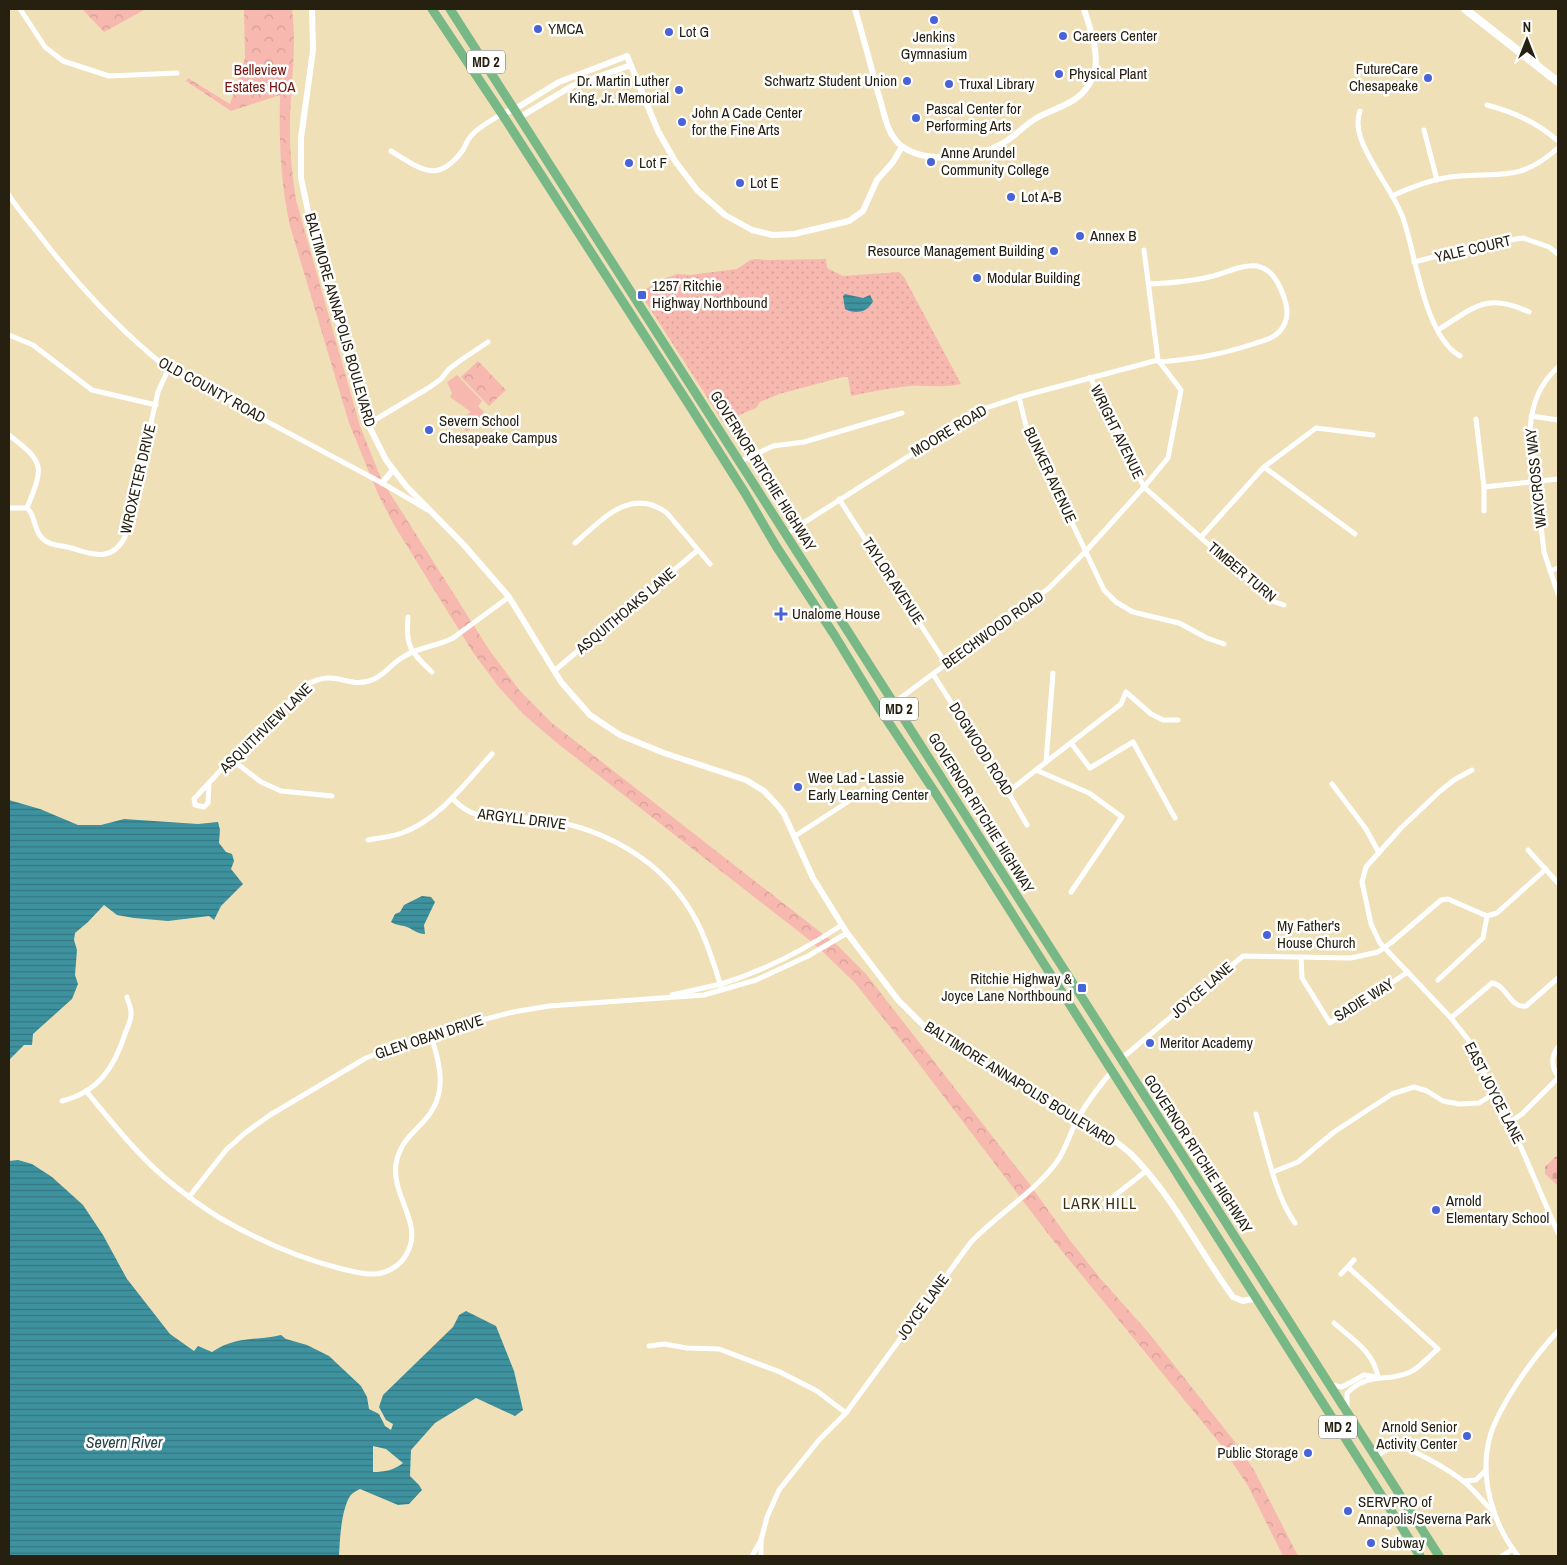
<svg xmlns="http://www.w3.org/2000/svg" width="1567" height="1565" font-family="'Archivo Narrow',sans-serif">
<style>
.grass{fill:url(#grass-dots)}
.cemetery{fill:url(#cemetery-stones)}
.park{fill:url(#park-crowns)}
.pitch{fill:#f7b9af}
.water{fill:url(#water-rules);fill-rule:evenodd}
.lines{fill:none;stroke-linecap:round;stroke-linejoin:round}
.minor{stroke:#fff;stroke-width:5}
.tertiary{stroke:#fff;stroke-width:6}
.secondary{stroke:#fff;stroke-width:8}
.trunk{stroke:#78b886;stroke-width:9}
.poi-dot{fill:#4763d7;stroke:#fff;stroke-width:2}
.labels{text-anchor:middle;stroke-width:5;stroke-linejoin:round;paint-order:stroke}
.shield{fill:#fff;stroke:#676358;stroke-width:1}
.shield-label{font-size:14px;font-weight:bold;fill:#262011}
.poi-label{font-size:15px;fill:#262011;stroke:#fff;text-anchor:start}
.park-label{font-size:15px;fill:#77130d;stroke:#fff}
.street-label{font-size:15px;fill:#262011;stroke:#fff}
.neighbourhood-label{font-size:16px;letter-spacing:1px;fill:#3e310c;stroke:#fff}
.water-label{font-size:16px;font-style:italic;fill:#274246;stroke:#fff}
</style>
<defs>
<pattern id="grass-dots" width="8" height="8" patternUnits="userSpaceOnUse" patternTransform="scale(1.25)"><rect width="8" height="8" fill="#f7b9af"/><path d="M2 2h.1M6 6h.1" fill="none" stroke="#d49f96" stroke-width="1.8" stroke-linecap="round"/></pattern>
<pattern id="cemetery-stones" width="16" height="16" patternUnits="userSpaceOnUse" patternTransform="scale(1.25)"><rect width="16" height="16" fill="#f7b9af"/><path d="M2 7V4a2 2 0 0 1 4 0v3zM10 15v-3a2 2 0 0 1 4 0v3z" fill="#d49f96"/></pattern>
<pattern id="park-crowns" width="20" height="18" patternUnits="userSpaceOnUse" patternTransform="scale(1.25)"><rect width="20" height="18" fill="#f7b9af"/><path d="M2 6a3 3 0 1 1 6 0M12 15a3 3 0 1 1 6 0" fill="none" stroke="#d49f96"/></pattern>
<pattern id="water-rules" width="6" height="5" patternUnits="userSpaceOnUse" patternTransform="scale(1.25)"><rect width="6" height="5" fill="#3e929f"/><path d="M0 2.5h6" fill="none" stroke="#347780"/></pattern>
</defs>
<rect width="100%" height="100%" fill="#f0e0b7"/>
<path class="grass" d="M755,259L766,260L826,259L827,268L843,276L899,272L904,277L961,384C945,388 927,385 910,386C890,388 870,392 851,396L848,377H843L779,394L760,402L756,408L723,422L640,293L661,280L677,274L690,275L737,269L750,260Z"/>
<path class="cemetery" d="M1558,1156V1186L1545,1174V1167L1555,1157Z"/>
<g class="park">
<path d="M82,9H146L104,32Z"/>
<path d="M244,9H292C297,45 291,83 290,120C289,147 292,173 296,200L360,426L380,476L388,490L490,651L520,691L552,723L837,945L866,974L1028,1182L1069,1239L1100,1278L1148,1332L1235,1442L1254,1470L1298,1556H1283L1248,1486L1218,1441L1052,1239L906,1047L855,983L822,951L808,939L557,743L523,714L497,685L472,651L394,525L378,494L349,423L290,226C280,179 279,142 280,95L231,111L186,81L188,78L230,104L245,58Z"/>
<path d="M478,361L506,390L489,406L461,377Z"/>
</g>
<path class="pitch" d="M457,375L482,401L478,406L484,412L467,432L459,424L469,413L471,412L450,397L452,393L447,382Z"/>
<g class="water">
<path d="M845,294L863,298L870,295L873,301C868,312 856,315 845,309L843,296Z"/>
<path d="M9,800L40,809L78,825H101L124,819L198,824L218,822L220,830L219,843L226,852L232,854L234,861L231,869L243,884L221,906L214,920L209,916L168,921L134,918L117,915L104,905L88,922L75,933L74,940L77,950L75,975L78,984L72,999L33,1034L32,1045H24L9,1060Z"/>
<path d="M422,896L431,897L435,902L424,925L425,934C416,934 412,928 404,926C399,925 396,925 391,922L395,914L400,912L404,905Z"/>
<path d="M18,1160L32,1164L52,1177L83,1205L103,1235L127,1279L170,1334L194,1351L198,1346L212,1352C236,1336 254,1341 281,1335L286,1339L307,1345L329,1356L361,1386L367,1397L369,1409L379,1414L385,1426L391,1430L393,1424L386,1420L379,1407L383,1395L453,1327L459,1315L466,1311L496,1326L514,1371L523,1410L515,1416L476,1398L435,1423L411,1450L410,1476L419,1485L422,1490L409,1504L398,1505L360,1489C356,1491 352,1493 350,1496C341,1511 340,1539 339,1556H9V1161ZM373,1446L386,1449L403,1463C394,1470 385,1472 373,1472Z"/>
</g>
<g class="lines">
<g class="minor">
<path d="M20,9L45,47L63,61L109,76L177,73"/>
<path d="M1487,105C1514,112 1538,123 1558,141"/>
<path d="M1360,111C1352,132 1369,156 1379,174C1388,189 1399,205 1404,221C1416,257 1425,337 1460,356"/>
<path d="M1424,130L1437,180"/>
<path d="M391,151C421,169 437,185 463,150C466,145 467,140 471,136C478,127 492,120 502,114"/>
<path d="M9,195C17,208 27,220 37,232C75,282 118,329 167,368L382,483L428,510"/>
<path d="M1392,196C1411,187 1429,180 1450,177C1498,171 1518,184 1558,148"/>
<path d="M1414,262L1485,244L1523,238L1549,247L1558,254"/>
<path d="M1149,284C1169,283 1189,282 1209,277C1224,274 1241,264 1257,266C1271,269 1277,280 1282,292C1288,306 1290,319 1280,331C1273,339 1262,341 1253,344C1220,355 1194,359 1159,362"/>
<path d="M1438,330C1475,307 1486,292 1529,312"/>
<path d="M9,335L33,345L92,390L156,405"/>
<path d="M1558,367C1539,385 1532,403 1530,430L1544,552L1558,594"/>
<path d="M1090,377L1144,487L1272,601L1284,605"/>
<path d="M1019,397L1026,426L1104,590L1116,602L1133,612L1179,623L1207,638L1224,644"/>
<path d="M1531,416L1558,420"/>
<path d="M1476,419L1484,487V511"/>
<path d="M368,424L430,387L441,379L449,369L461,360L488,342"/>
<path d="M9,435C45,463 44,466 27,508"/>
<path d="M741,461L773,446L804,442L902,413"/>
<path d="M1264,467L1355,534"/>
<path d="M1484,487L1558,479"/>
<path d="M839,499L946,664"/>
<path d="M9,508H27C36,516 33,529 42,538C49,546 62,545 71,548C93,554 111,563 125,537L158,392L167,372V368"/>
<path d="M786,534L983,409L1019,397L1158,360"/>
<path d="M1201,537L1264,467L1316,428L1373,435"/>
<path d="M575,543C602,520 630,486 667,513L710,564"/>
<path d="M1550,571L1558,568"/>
<path d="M408,617C405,647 411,652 432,672"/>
<path d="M554,671L698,550"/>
<path d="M933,674L1008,792L1027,825"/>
<path d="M895,702L1049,588L1086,551L1144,487L1168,458L1181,390L1158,360L1144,250"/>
<path d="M1071,743L1090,768L1133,742L1175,818"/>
<path d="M231,759L261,782L281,791L332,796"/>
<path d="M1046,762L1121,704L1126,692L1151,714L1163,720H1178"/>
<path d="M1036,770L1046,762L1053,673"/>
<path d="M1472,770L1454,780L1439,792L1401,828L1366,867L1362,882L1371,924L1380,943L1451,1018L1470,1042L1482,1070L1510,1122L1558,1233"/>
<path d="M209,784L208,803L204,807L195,805L194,799L231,759L306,685C336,668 345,688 369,681C383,677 389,666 400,659C416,647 436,647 453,638L509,597"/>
<path d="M1332,784L1366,829L1379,853"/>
<path d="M1008,792L1036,770L1089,793L1122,817L1071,892"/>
<path d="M452,798C477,825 498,815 530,818C599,824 665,859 697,922C708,943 715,967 722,990"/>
<path d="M795,836L846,803L864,789"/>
<path d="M368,840C379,838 391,837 402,833C440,819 465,783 492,754"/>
<path d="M1528,850L1558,883"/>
<path d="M1301,957L1302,978L1330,1023L1408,972"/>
<path d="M1438,980L1483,938L1487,916"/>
<path d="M672,995C688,991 705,988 721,984C764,971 804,950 842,925"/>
<path d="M1451,1018L1492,983C1507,985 1510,1009 1526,1006L1558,978"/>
<path d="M1558,1047C1551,1056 1551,1067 1558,1076"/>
<path d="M1121,1059L1243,956L1351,958L1378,952L1392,942L1441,900L1448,899L1487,916L1497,913L1546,869"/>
<path d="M86,1091C111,1121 135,1152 165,1178C182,1192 200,1206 220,1218C258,1240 298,1258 342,1269C352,1271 364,1275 375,1274C387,1273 400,1266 406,1255C425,1225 391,1196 396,1164C400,1143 410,1136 424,1121C448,1095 441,1066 431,1036"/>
<path d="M62,1101C98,1092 114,1068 125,1034C127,1028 132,1019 131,1012C131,1007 128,1002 127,997"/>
<path d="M1256,1114C1266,1147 1275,1196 1295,1223"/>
<path d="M1510,1122L1522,1114L1558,1078"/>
<path d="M1273,1172L1298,1162L1334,1132L1392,1094L1414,1087L1427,1091L1443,1101L1459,1104L1479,1103L1495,1093"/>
<path d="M189,1197L226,1150L245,1133L270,1115L366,1058L399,1045L474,1022L513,1012L549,1006L704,995L756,980L808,956L847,933"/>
<path d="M1104,1204L1146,1171"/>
<path d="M1341,1274L1354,1260"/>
<path d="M1334,1323C1353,1340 1373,1351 1378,1377"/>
<path d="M649,1346L664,1344L687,1348L719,1349L780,1372L817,1391L846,1413"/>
<path d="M1331,1385L1342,1387L1364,1375L1377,1377"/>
<path d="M1347,1409V1393C1369,1371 1388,1383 1410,1372C1421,1367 1429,1356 1438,1349L1348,1267"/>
<path d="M1376,1457C1383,1452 1389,1447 1398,1447C1411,1447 1452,1472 1463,1481C1475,1490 1483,1503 1494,1512"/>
<path d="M1464,1481L1476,1480L1486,1470"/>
<path d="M752,1556L761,1540L767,1517L779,1490L819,1440L846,1413L971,1242C998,1214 1032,1194 1056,1163C1066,1149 1070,1133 1078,1118C1088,1101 1100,1085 1112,1071"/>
<path d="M761,1556V1540"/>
<path d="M1502,1556L1513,1549"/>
<path d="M1518,1556C1492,1523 1478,1475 1491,1433C1497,1415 1507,1399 1518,1382C1530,1364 1543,1347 1558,1331"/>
</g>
<g class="tertiary">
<path d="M312,9L313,50L301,138V178L308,211L354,380L368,424L386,460L406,486L463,544L509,597L561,682L590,715L620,735L664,753L746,780L764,791L779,807L784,814L813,878L847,933L898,1000L923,1025L937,1035L1109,1136C1116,1142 1123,1147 1130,1153C1171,1193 1199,1251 1233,1297L1243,1301L1257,1298"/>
<path d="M855,9C863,37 871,65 878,93C882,104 884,118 889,129C891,135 898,144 903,147C927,164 976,158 1001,144C1014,138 1023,126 1035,119C1055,107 1081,104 1092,79C1102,59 1090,28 1084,9"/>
<path d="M502,114L515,109L559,82L627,56L658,131L675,161L697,190L725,215L752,230L773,235L794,234L849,221L863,211L877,180L893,162L902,147"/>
<path d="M517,116L520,117L572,86L631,65"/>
<path d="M382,483L393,470"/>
</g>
<path class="secondary" d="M1465,9L1558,82"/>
<g class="trunk">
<path d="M432,9L502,114L688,403L745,493L776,546L835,636L877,705L938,797L1420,1556"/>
<path d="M450,9L1439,1556"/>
</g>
</g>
<g class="poi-dot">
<circle cx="934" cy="20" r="5"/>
<circle cx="538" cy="29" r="5"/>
<circle cx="669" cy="32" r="5"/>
<circle cx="1063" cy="36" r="5"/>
<circle cx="1059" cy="74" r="5"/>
<circle cx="1428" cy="78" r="5"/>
<circle cx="907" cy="81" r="5"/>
<circle cx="949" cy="84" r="5"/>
<circle cx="679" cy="90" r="5"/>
<circle cx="916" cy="118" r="5"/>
<circle cx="682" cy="122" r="5"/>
<circle cx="931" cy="162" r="5"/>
<circle cx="629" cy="163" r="5"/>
<circle cx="740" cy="183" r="5"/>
<circle cx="1011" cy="197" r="5"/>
<circle cx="1080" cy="236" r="5"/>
<circle cx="1054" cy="251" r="5"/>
<circle cx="977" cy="278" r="5"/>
<rect x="637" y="290" width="10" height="10" rx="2.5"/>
<circle cx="429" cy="430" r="5"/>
<path d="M778.5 606.5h5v5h5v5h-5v5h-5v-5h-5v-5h5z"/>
<circle cx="798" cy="787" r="5"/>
<circle cx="1267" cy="935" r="5"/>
<rect x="1077" y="983" width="10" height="10" rx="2.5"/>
<circle cx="1150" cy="1043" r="5"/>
<circle cx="1436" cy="1210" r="5"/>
<circle cx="1467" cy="1436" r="5"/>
<circle cx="1308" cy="1453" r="5"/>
<circle cx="1348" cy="1511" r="5"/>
<circle cx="1371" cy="1543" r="5"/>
</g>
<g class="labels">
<g class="shield">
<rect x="467" y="50.5" width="38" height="23" rx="4"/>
<rect x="880" y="697.5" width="38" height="23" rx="4"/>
<rect x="1319" y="1415.5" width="38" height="23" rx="4"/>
</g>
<g class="shield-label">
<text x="486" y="67">MD 2</text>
<text x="899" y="714">MD 2</text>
<text x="1338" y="1432">MD 2</text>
</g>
<g class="poi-label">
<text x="548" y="34">YMCA</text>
<text x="679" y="37">Lot G</text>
<text x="1073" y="41">Careers Center</text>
<text x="934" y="42" text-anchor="middle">Jenkins<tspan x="934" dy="17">Gymnasium</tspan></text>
<text x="1418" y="74" text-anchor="end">FutureCare<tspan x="1418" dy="17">Chesapeake</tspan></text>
<text x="1069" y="79">Physical Plant</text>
<text x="669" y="86" text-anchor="end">Dr. Martin Luther<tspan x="669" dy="17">King, Jr. Memorial</tspan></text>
<text x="897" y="86" text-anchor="end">Schwartz Student Union</text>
<text x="959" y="89">Truxal Library</text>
<text x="926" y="114">Pascal Center for<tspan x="926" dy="17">Performing Arts</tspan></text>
<text x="692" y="118">John A Cade Center<tspan x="692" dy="17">for the Fine Arts</tspan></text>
<text x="941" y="158">Anne Arundel<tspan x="941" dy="17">Community College</tspan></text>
<text x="639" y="168">Lot F</text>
<text x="750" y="188">Lot E</text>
<text x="1021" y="202">Lot A-B</text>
<text x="1090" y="241">Annex B</text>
<text x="1044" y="256" text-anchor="end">Resource Management Building</text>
<text x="987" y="283">Modular Building</text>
<text x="652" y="291">1257 Ritchie<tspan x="652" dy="17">Highway Northbound</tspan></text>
<text x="439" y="426">Severn School<tspan x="439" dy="17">Chesapeake Campus</tspan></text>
<text x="792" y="619">Unalome House</text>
<text x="808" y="783">Wee Lad - Lassie<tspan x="808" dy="17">Early Learning Center</tspan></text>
<text x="1277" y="931">My Father's<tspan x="1277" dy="17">House Church</tspan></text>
<text x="1072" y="984" text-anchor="end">Ritchie Highway &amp;<tspan x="1072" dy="17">Joyce Lane Northbound</tspan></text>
<text x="1160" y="1048">Meritor Academy</text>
<text x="1446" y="1206">Arnold<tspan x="1446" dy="17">Elementary School</tspan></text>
<text x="1457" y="1432" text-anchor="end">Arnold Senior<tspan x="1457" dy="17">Activity Center</tspan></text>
<text x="1298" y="1458" text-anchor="end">Public Storage</text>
<text x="1358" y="1507">SERVPRO of<tspan x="1358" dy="17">Annapolis/Severna Park</tspan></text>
<text x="1381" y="1548">Subway</text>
</g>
<g class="park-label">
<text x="260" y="75">Belleview<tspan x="260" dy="17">Estates HOA</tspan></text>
</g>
<g class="street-label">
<text transform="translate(1473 249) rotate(-13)" y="5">YALE COURT</text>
<text transform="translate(340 320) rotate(74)" y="5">BALTIMORE ANNAPOLIS BOULEVARD</text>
<text transform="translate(212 390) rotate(29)" y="5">OLD COUNTY ROAD</text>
<text transform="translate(949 431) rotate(-31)" y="5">MOORE ROAD</text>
<text transform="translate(1117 432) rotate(64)" y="5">WRIGHT AVENUE</text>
<text transform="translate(763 471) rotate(58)" y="5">GOVERNOR RITCHIE HIGHWAY</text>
<text transform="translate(1050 475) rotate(65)" y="5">BUNKER AVENUE</text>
<text transform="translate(1536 478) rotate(-96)" y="5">WAYCROSS WAY</text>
<text transform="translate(138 479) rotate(-77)" y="5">WROXETER DRIVE</text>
<text transform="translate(1242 572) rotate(40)" y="5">TIMBER TURN</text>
<text transform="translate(893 581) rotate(57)" y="5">TAYLOR AVENUE</text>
<text transform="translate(626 611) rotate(-40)" y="5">ASQUITHOAKS LANE</text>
<text transform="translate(993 630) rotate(-36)" y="5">BEECHWOOD ROAD</text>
<text transform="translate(266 728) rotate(-44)" y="5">ASQUITHVIEW LANE</text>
<text transform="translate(981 749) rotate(58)" y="5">DOGWOOD ROAD</text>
<text transform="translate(981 813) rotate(58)" y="5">GOVERNOR RITCHIE HIGHWAY</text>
<text transform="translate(522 819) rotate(7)" y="5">ARGYLL DRIVE</text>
<text transform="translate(1202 990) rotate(-41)" y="5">JOYCE LANE</text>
<text transform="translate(1364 1000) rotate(-32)" y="5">SADIE WAY</text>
<text transform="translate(429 1037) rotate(-18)" y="5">GLEN OBAN DRIVE</text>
<text transform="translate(1020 1084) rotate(32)" y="5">BALTIMORE ANNAPOLIS BOULEVARD</text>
<text transform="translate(1494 1093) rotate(63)" y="5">EAST JOYCE LANE</text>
<text transform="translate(1198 1154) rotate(57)" y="5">GOVERNOR RITCHIE HIGHWAY</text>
<text transform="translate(923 1307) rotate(-54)" y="5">JOYCE LANE</text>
</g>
<g class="neighbourhood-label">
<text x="1100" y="1209">LARK HILL</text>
</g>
<g class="water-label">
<text x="124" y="1448">Severn River</text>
</g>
</g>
<rect width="1567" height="1565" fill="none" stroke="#262011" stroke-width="20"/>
<g transform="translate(1527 40)" stroke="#ffffff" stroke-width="4" paint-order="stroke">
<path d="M0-4L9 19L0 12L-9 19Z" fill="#262011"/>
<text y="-8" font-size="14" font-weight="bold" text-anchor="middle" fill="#262011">N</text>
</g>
</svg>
